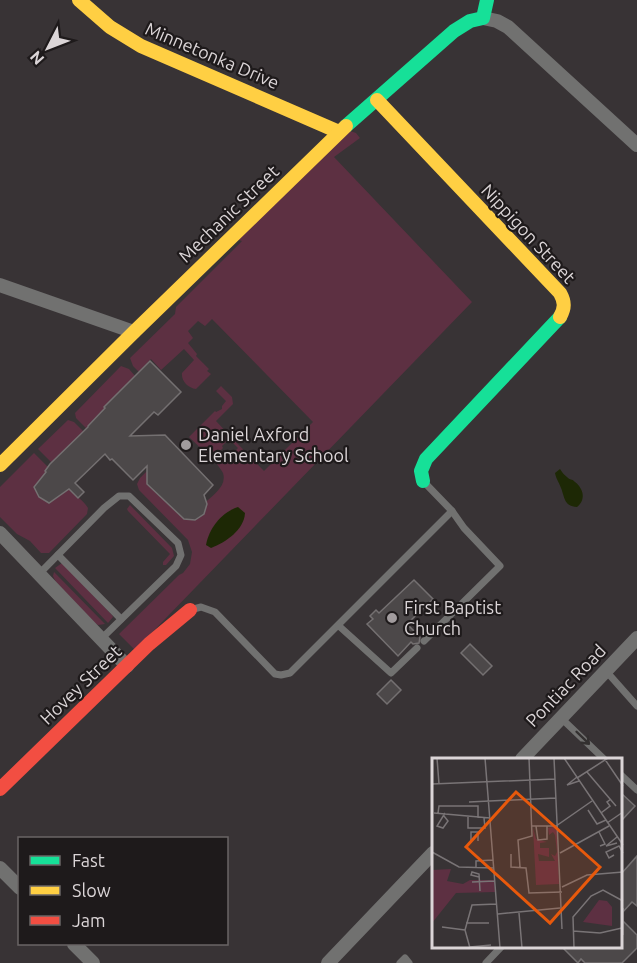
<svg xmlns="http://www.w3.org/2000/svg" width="637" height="963" font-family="Ubuntu,sans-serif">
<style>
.green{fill:#5d3042}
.water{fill:#1d2805}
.building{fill:#4c4849;stroke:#747071;stroke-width:1.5}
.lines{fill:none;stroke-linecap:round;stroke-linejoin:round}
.lane{stroke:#717170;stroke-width:7}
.street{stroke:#717170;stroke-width:14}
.fast{stroke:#16e098;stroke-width:14}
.slow{stroke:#ffcf43;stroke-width:14}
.jam{stroke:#f24e42;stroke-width:14}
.oneway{stroke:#333030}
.poi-dot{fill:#a29c9e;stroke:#1e1a1b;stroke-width:2}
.labels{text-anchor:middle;stroke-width:4.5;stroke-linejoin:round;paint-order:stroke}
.street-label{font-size:18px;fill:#dbd5d7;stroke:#1e1a1b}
.poi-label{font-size:18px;fill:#dbd5d7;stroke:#1e1a1b;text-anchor:start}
.inset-road{fill:none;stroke:#797476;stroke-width:1.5}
.view{fill:#e8590c;fill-opacity:0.15;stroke:#e8590c;stroke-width:3}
.inset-edge{fill:none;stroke:#dbd5d7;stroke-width:3}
</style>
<rect width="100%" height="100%" fill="#383335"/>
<g class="green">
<path d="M350,131L356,133L360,138L334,157L472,302L135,650L119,634L179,575L183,573L190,564L192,552L188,540L139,490L137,484L140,478L147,471V484L184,519C197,523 207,515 206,502C214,494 227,486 223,473C221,469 217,465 215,461L225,450L231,455L238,448L233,443L235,441L264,471L313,422L212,319L205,326L198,321L188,331L193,338L188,343L197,354L196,356L209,369L207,371L211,374L196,389C188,388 181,381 182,373L194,360L184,349L161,370L151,359L139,372L133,366L130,358L175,314L176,307L242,241L236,239Z"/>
<path d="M121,366L129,369L135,376L107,410L99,414L88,426L87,429L76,418L75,413Z"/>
<path d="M221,386L232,397L233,404L216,421L232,438L230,440L229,439L222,446L223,448L212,459L189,437L215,411L216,412L222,409V406L226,401L216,391Z"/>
<path d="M68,420L74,422L84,432L52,463L38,449Z"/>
<path d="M34,453L48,467L45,471L46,472L34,487L39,497L49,503L69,489C75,495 84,501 88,508L87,514L49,553H41L30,541L17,534L0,517V487Z"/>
<path d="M130,505L172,548L174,556L166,565H163V562L170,554L128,511L127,509Z"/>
<path d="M62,563L112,615L113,617L108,623L55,568Z"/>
<path d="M54,572L105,624L98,625L95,623L56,582L53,576Z"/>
</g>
<g class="water">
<path d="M560,469C562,472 564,475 567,477C571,481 571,478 575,482C584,489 586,500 577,507C564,506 565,498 561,488C559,482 556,479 555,473Z"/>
<path d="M238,507L245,513C244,530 226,542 211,548L206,545C209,528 222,512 238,507Z"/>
</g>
<g class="building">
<path d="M150,361L181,392L158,415L154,412L130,436L165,435L213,485L204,495L207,504L204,514L195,520L184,519L147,484V466L133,480L112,459L110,460L105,454L75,483L84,492L78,498L69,489L49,503L39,497L34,487L46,472L45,471L50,464L88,427V426L105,408L104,407Z"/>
<path d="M414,580L433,599L407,624L420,637L419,643L413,644L411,642L398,656L367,624L373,619L370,616L376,610L379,613Z"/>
<path d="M470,644L492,666L483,675L461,653Z"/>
<path d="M391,680L401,690L387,704L377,694Z"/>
<path d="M621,793L635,806L621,821Z"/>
<path d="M637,856V906L632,902L621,914V874Z"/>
<path d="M621,919L637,935V948L622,963H585L581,959L578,963L561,946H621Z"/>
</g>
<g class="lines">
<g class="lane">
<path d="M424,482L452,511L464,528L500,566L424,641"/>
<path d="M58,555L121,619"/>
<path d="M39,574L104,508L119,496H129L178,543L181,555L176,566L101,639"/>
<path d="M190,610L201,607L215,612L275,674L281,675L290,673L452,511"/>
<path d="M339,626L391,673L417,648"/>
<path d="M606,671L637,706"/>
<path d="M561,718L604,759"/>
<path d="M620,774L637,790"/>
<path d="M400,963L405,958L409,963"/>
<path d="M486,963L502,946"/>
</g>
<g class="street">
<path d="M483,18L497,21L508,27L637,145"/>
<path d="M0,285L134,332"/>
<path d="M0,533L127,666"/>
<path d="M522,759L637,638"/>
<path d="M0,868L20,888"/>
<path d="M74,944L93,963"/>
<path d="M328,963L433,853"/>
</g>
<g class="fast">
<path d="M346,126L454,31L470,21L483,18L487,0"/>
<path d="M423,481L421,471L426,459L560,317"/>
</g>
<g class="slow">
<path d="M79,0L110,27L141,46L339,132"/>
<path d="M377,100L560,293C565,302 565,308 560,317"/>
<path d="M0,465L134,332L346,126"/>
</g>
<path class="jam" d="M0,789L149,644L190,610"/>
</g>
<defs><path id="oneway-shaft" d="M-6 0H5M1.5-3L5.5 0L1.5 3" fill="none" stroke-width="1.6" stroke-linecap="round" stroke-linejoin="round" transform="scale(1.5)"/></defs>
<use class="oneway" href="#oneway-shaft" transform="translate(583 738) rotate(44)"/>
<g class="poi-dot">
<circle cx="186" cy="445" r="6"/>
<circle cx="392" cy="618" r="6"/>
</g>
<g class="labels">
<g class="street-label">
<text transform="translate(212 56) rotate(23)" y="6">Minnetonka Drive</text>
<text transform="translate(229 214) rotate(-44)" y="6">Mechanic Street</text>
<text transform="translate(528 234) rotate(47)" y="6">Nippigon Street</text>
<text transform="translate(81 685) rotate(-44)" y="6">Hovey Street</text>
<text transform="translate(566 686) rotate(-46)" y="6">Pontiac Road</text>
</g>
<g class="poi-label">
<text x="198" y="441">Daniel Axford<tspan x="198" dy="21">Elementary School</tspan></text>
<text x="404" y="614">First Baptist<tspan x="404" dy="21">Church</tspan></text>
</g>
</g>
<g transform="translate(432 758)">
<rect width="190" height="190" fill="#383335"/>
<path d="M125,68L127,126L104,127L101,70L104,81L115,84L108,85V90H117V99L106,96L107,103H123L119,96L123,98L125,94L123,77L121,74L117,77L116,70ZM19,111L15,123L31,126L38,122H62L63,134L24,135L0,165V112ZM167,142L175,143L180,149V168L151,164Z" fill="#5d3042"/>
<path class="inset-road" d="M5,0L7,26M53,0L68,190M122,0L130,171M132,0L191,87M172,0L191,28M155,14L184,48M145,19L135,27L147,23M145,20L176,0M0,26L123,21M37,44L124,40M156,52L165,66L174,62M2,55L58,60M6,55L7,48H46V60M169,55L178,48L175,44L179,41M12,58L16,63L11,70L5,68L13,55M36,59V70H53L52,60M175,65L191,54M100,68H124L160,43M104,68L106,82L115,81V68M167,74L173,86L168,88M39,83V74H46V83M185,85L174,88L185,79M0,94L27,109L62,110M128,95L177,68M79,96V109L94,110L97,135L130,134M182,97L177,100L174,94L187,88L191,95M88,109L86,82L100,78L97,0M44,110V103L61,102M47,119L39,117L40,114L47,116L48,133M40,124L63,123M130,129L155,117L191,114M191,150V177M87,155L90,190M66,156L128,150M34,165H57M10,169L33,172M141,173L168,175M168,175L190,170M38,189L59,187M38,190L33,172L40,147L65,146M142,190L141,159L159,138L171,132L191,143"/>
<path class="view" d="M84,34L168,109L118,165L34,89Z"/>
<rect width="190" height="190" class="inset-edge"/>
</g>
<rect x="18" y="837" width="210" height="108" fill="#1e1a1b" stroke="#6a6566" stroke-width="1.5"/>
<rect x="30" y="856" width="30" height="9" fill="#16e098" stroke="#6a6566" stroke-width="1.5"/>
<text x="72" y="867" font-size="18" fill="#dbd5d7">Fast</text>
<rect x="30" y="886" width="30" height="9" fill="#ffcf43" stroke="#6a6566" stroke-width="1.5"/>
<text x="72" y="897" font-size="18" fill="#dbd5d7">Slow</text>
<rect x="30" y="916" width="30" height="9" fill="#f24e42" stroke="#6a6566" stroke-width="1.5"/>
<text x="72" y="927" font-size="18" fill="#dbd5d7">Jam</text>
<g transform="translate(48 48) rotate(228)" stroke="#1e1a1b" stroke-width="4.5" paint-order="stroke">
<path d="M0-4.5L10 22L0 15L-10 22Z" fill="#dbd5d7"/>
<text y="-9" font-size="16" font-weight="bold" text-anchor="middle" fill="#dbd5d7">N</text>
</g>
</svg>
